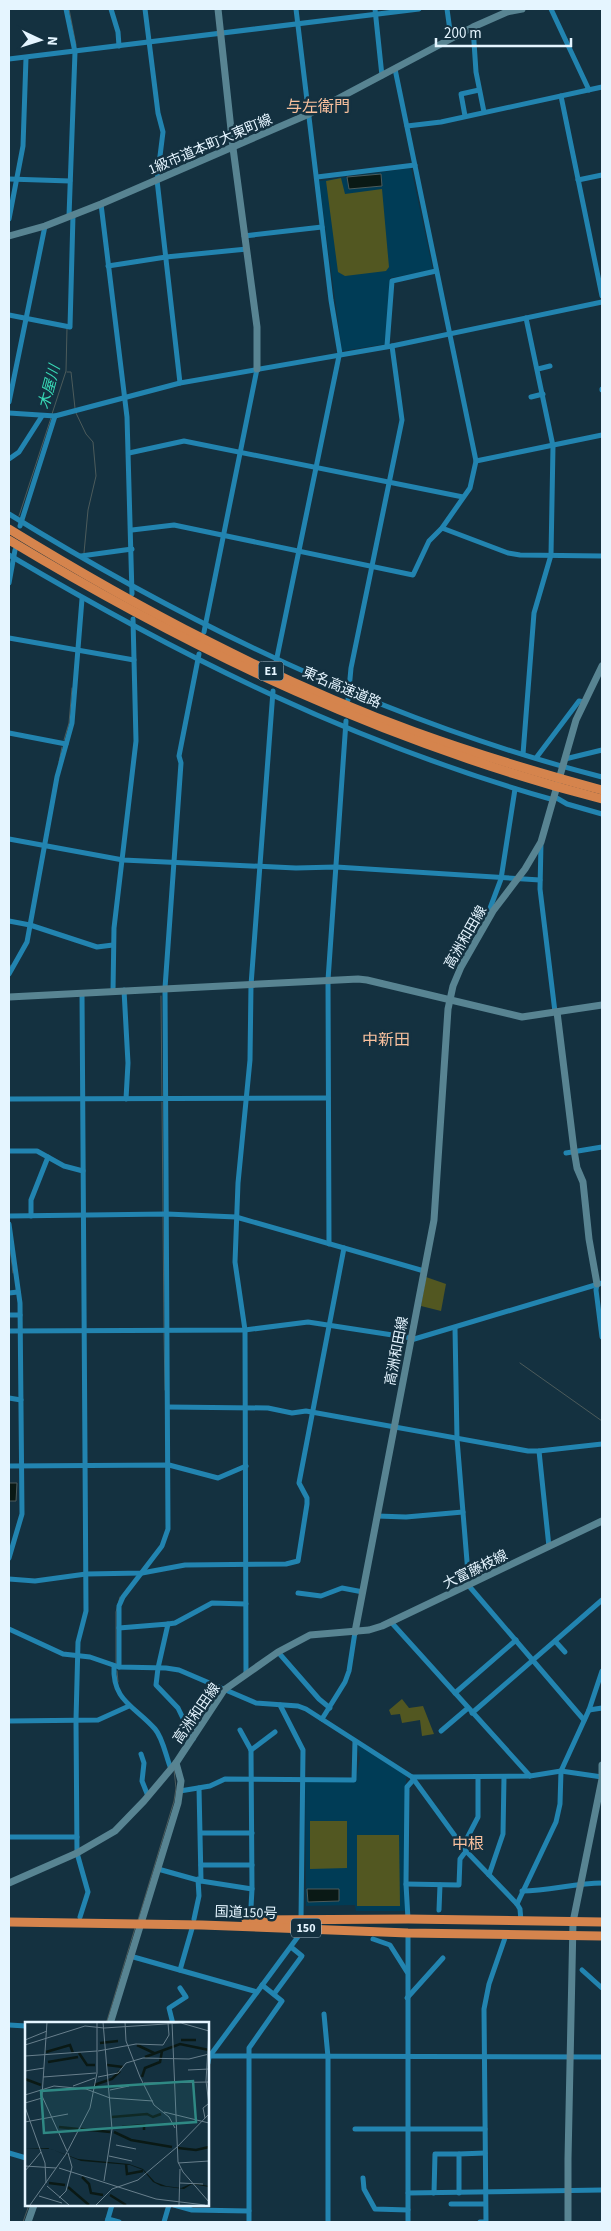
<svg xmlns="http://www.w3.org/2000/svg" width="611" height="2231" font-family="'Source Sans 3','Noto Sans JP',sans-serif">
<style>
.built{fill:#003c56}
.green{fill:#525721}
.water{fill:#0a1915;stroke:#4c5b5b}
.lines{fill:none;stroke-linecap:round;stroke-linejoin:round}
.stream{stroke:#4c5b5b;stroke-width:1}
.street{stroke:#2284b0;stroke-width:5}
.secondary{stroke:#588492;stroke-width:7}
.highway{stroke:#d5844d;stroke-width:9}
.labels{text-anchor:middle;stroke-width:5;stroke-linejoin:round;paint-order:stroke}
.shield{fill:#143140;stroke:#a6bac6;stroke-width:1}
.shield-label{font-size:12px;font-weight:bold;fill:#e5f5ff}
.street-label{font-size:14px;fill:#e5f5ff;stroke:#143140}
.water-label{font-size:15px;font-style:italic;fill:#38dbb7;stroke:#143140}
.quarter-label{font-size:16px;fill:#f9c19e;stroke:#143140}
.inset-river{fill:none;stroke:#0a1915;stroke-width:2.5}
.inset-road{fill:none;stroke:#687f8c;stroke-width:1}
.view{fill:#2f8984;fill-opacity:0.15;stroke:#2f8984;stroke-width:2.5}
.inset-edge{fill:none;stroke:#e5f5ff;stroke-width:2.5}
</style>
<rect width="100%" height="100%" fill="#143140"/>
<g class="built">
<path d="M411,168L433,270L390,278L386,344L342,351L319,181Z"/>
<path d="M357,1745L406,1775V1911H356L355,1905L306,1906L305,1781H356L360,1758Z"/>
</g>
<g class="green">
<path d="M341,178L345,194L382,189L389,267L386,271L345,276L338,272L326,181Z"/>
<path d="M426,1277L446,1284L441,1311L421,1306Z"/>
<path d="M402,1699L409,1708L423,1706L434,1734L422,1736L420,1720L402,1723L400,1714L391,1715L389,1710Z"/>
<path d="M310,1821H347V1868L310,1869Z"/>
<path d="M357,1835H399L400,1906H357Z"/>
</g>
<g class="water">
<path d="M381,174L382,186L349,189L347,177Z"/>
<path d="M9,1483H17L16,1501H9Z"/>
<path d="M307,1889H339V1901L308,1902Z"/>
</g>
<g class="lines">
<g class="stream">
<path d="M69,9L76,45"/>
<path d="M67,372H71L75,408"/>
<path d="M76,413L86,434L93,442L96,476L88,510L84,553"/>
<path d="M52,414L66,371L67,328"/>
<path d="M19,516L51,418"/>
<path d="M64,740L69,723L72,688"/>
<path d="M59,762L62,747"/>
<path d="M9,969L11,965"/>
<path d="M161,996L162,1098"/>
<path d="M162,1102L163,1213"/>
<path d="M163,1217L164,1328"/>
<path d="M9,1241L13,1273"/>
<path d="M164,1332L165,1390"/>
<path d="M520,1363L602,1421"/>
<path d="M116,1665V1612L120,1597"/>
<path d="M117,1671L118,1682"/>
<path d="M138,1920L174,1801L176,1788L174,1770"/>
<path d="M106,2024L135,1928"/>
<path d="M23,2222L29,2205"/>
</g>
<g class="street">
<path d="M66,9L75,52L69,216"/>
<path d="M111,9L118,32L119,46"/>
<path d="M145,9L158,113L163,132L157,180L180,383"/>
<path d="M296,9L331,300L340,354"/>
<path d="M375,9L382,76"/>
<path d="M447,9L451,38"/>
<path d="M551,9L589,90"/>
<path d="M473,27L476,72L484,112"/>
<path d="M9,59L419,9"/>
<path d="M561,96L602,296"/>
<path d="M465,116L461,94L479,90"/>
<path d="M407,126L441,122L602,87"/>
<path d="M317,177L415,165"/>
<path d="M9,179L70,181"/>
<path d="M578,180L602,175"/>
<path d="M101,204L127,417L132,594"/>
<path d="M9,219L23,146L26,58"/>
<path d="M244,236L322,227"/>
<path d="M108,266L166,257L247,249"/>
<path d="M9,315L70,327L73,215"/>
<path d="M387,346L392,281L436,271"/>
<path d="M538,369L550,366"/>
<path d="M602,390V389"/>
<path d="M531,397L543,394"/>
<path d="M9,402L45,226"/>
<path d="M9,413L55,416L180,383L392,346L602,302"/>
<path d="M129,453L184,441L463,497"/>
<path d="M9,459L19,452L42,416"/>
<path d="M476,461L602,435"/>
<path d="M9,514C194,628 391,723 602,777"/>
<path d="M20,526L55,416"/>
<path d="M442,528L508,553L520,555L602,556"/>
<path d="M132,530L174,525L413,575L429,541L442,528L470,488L476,461L395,69"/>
<path d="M9,555C185,659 356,744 554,800"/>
<path d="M81,556L132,549"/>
<path d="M9,583L15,550"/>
<path d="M204,632L257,369"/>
<path d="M9,638L134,660"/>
<path d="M275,667L339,356"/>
<path d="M348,700L351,668L402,420L392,346"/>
<path d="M9,733L66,744"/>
<path d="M523,754L534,613L551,555L553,446L526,318"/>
<path d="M536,758L579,701L584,702"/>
<path d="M565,759L602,750"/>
<path d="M555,797L567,804L602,814"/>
<path d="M9,839L123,860L296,868L336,867L540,880"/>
<path d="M541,843L540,889L555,1012"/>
<path d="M486,919L501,879L515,789"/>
<path d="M9,921L30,925L97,947L113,945"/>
<path d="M9,974L27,942L57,777L72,723L82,599"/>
<path d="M124,990L128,1063L126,1099"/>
<path d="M113,991L114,928L136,741L133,619"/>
<path d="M9,1099L328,1098"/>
<path d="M9,1151H37L64,1166L83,1171"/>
<path d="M566,1153L602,1147"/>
<path d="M9,1216L167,1214L236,1217L424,1271"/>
<path d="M31,1216V1200L48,1157"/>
<path d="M9,1224L20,1303L22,1514L9,1558"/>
<path d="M329,1244L328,980L346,721"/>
<path d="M597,1284L596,1290L602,1337"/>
<path d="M9,1293L18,1292"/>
<path d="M9,1315H20"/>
<path d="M455,1328L457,1439L469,1586L584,1720"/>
<path d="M9,1331L245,1330L308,1322L412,1338"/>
<path d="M411,1340L602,1283"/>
<path d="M9,1398L21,1400"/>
<path d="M168,1407L268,1408L292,1413L306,1411L528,1451H539L602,1444"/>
<path d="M539,1451L549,1547"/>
<path d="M9,1466L169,1465L218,1478L246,1466"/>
<path d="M377,1516L406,1517L463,1512"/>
<path d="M9,1579L35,1581L86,1574L142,1573L185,1565L286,1564L298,1561L307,1504V1498L299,1483L344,1248"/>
<path d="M298,1593L321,1596L342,1588L363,1592"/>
<path d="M391,1622L530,1776"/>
<path d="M168,1624L175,1623L212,1603L246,1604"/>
<path d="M119,1628L168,1624L158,1668L156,1685L178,1708L193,1739"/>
<path d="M9,1629L63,1654L90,1657L119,1667L166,1668L179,1670L256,1703L298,1706L306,1709L412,1777L466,1851L517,1904L520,1909L521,1921"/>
<path d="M555,1641L565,1652"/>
<path d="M278,1652L319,1699L330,1708"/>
<path d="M114,1666C112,1701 135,1706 155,1729C163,1738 166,1757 171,1769"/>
<path d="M119,1667V1606L123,1597L162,1546L168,1529L165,988L181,763L179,756L199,654"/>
<path d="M246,1674L245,1330L235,1262L238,1183L250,1060L251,985L273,691"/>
<path d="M455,1693L516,1640"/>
<path d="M280,1705L303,1750L301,1920"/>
<path d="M589,1710L602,1708"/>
<path d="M472,1713L602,1600"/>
<path d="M322,1719L345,1682L349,1671L355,1632"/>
<path d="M9,1721L98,1720L129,1706"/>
<path d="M240,1730L251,1750L252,1889L251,1907L245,1920"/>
<path d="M441,1731L468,1708"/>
<path d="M251,1750L275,1732"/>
<path d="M141,1754L144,1763L142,1781L148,1796"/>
<path d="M412,1777L530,1776L561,1771L602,1777"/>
<path d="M199,1788L201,1881"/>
<path d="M180,1791L210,1786L225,1779L354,1780L355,1741"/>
<path d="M201,1833H252"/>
<path d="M9,1837H77"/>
<path d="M463,1846L478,1817V1777"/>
<path d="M201,1865H252"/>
<path d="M158,1869L201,1881L252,1889"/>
<path d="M489,1875L503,1834L504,1777"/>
<path d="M406,1884L459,1885L460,1859L466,1851"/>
<path d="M522,1891C549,1891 575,1883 602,1883"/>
<path d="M517,1904L556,1822L560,1804L561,1771L589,1710L602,1671"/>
<path d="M439,1910L440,1885"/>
<path d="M80,1917L88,1892L77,1853L76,1720L78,1642L86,1611L82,993"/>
<path d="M194,1919L199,1896L198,1879"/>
<path d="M408,1919L406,1884L407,1787L414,1779"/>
<path d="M373,1939L390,1945L407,1972"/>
<path d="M130,1956L257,1992"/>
<path d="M180,1970L193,1925"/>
<path d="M582,1970L602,1988"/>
<path d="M274,1994L302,1956L291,1947"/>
<path d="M407,1998L443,1958"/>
<path d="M324,2014L328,2057V2222"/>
<path d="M173,2024L169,2008L186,1997L180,1988"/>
<path d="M9,2025L26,2026"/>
<path d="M208,2056L602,2057"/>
<path d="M208,2063L209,2057L300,1934L303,1927"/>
<path d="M355,2129H485"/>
<path d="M9,2153L26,2158"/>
<path d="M363,2178L364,2189L375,2209L408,2210"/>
<path d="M408,2193L602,2190"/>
<path d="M434,2193L435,2154H459"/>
<path d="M459,2193V2154L485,2153"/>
<path d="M451,2204H485"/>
<path d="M174,2205L192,2210L249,2211"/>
<path d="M108,2219L119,2222"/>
<path d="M107,2222L112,2205"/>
<path d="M164,2222L169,2205"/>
<path d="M249,2222V2048L282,2001L262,1985"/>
<path d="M408,2222V1933"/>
<path d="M480,2222H486L484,2009L489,1984L506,1935"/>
</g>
<g class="secondary">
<path d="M218,9L233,148L257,327V369"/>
<path d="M9,236L45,226L101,204L309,114L473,27L507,12L522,9"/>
<path d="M9,997L358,979L367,980L522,1017L602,1005"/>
<path d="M557,1012L574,1150L577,1168L583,1182L589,1239L597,1284"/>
<path d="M355,1632L434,1220L448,1009L453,986L461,967L493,911L525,869L541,842L576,720L602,666"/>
<path d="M602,1765V1775"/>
<path d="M9,1883L77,1853L115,1831L144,1801L176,1763L224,1690L278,1652L310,1635L369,1630L382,1626L602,1521"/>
<path d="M110,2024L178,1803L181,1781L176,1763"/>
<path d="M28,2222L34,2205"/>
<path d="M568,2222V2159L573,1922L602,1779"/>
</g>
<g class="highway">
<path d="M9,529C138,608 272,680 415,732C476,754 539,773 602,790"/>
<path d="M9,540C198,654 387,743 602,799"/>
<path d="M246,1920L408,1919L602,1922"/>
<path d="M9,1922L202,1925L408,1933L602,1936"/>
</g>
</g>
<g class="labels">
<g class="shield">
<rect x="258.5" y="661.5" width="25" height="19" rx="4"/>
<rect x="291" y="1918.5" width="30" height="19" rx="4"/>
</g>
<g class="shield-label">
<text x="271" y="675">E1</text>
<text x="306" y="1932">150</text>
</g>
<g class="street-label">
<text transform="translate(210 144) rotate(-23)" y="5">1級市道本町大東町線</text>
<text transform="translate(342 687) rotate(23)" y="5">東名高速道路</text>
<text transform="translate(465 937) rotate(-60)" y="5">高洲和田線</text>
<text transform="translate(396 1351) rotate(-79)" y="5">高洲和田線</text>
<text transform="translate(475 1569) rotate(-26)" y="5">大富藤枝線</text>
<text transform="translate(196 1713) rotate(-55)" y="5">高洲和田線</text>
<text transform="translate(246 1912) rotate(2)" y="5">国道150号</text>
</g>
<g class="water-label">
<text transform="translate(49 387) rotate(-75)" y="5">木屋川</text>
</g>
<g class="quarter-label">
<text x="318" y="112">与左衛門</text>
<text x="386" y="1045">中新田</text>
<text x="468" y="1849">中根</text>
</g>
</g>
<g transform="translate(25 2022)">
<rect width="184" height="184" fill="#143140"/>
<path d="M0,126H23L53,137L104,142L118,147L130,160L141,164L156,166L168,161L184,164V165L167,162L159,167L136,164L128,160L118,148L105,143L56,139L26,127Z" fill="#0a1915"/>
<path class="inset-river" d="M156,18H171M75,21L93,19M112,23L129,31M21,30L45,23L48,31M54,31L62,43H70M120,35L155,22L184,28M23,40L53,35M82,43L98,45M117,55L120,46L135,40L137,29M0,57L16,63M69,63L87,57L95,49M87,95L122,92L128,95L136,92M34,105L53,107M97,105L119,103V108M56,107L85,110M89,110L106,118L147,125M153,126L171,128L184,125M101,142L102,152L118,149M57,155L64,162L66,171L78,173M24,161L40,163M43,165L64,183M85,173L101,183"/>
<path class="inset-road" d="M22,0L17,74L42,129M78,0L87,107L79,159M100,0L101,19L115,55L129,83L144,95L150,106M147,0L153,140L158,150L184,180M184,8L181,59L184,83M0,18L22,9M0,23L60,4L79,6L156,1L184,9M73,29L111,22L138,23L144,13L143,1M0,34L72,29M163,48L184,47M0,49L19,46M18,55L71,51M73,55L93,51L101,41L118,36L164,37L184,32M119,61L184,60M48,64L70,56M85,68L104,64M0,73L29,64L61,67L85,76L128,79M0,81L17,76M0,85L20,141L21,161M139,90L184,101M180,96L178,86L183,82M0,100L43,92M91,123L111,127M152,125L184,92M84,134L107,139M153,141L184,139M0,144L31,146M34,146L131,177L180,183M0,149L16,130M155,161L178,162M22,164L44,183M14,174L37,181M34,176L41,169L47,145L43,131M5,183L41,132L65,86L72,51V0M71,183L87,167L113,158L152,125M154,183L155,147"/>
<path class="view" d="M168,59L171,100L19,111L16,69Z"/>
<rect width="184" height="184" class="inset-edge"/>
</g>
<rect width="611" height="2231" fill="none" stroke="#e5f5ff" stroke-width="20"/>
<g transform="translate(40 40) rotate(94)" stroke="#143140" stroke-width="4" paint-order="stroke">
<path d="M0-4L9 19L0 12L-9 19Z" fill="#e5f5ff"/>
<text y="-8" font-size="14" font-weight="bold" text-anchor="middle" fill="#e5f5ff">N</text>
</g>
<path d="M436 38v8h135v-8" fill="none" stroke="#e5f5ff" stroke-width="2.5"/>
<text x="444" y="38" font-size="15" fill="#e5f5ff" stroke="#143140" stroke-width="4" paint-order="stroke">200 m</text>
</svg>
